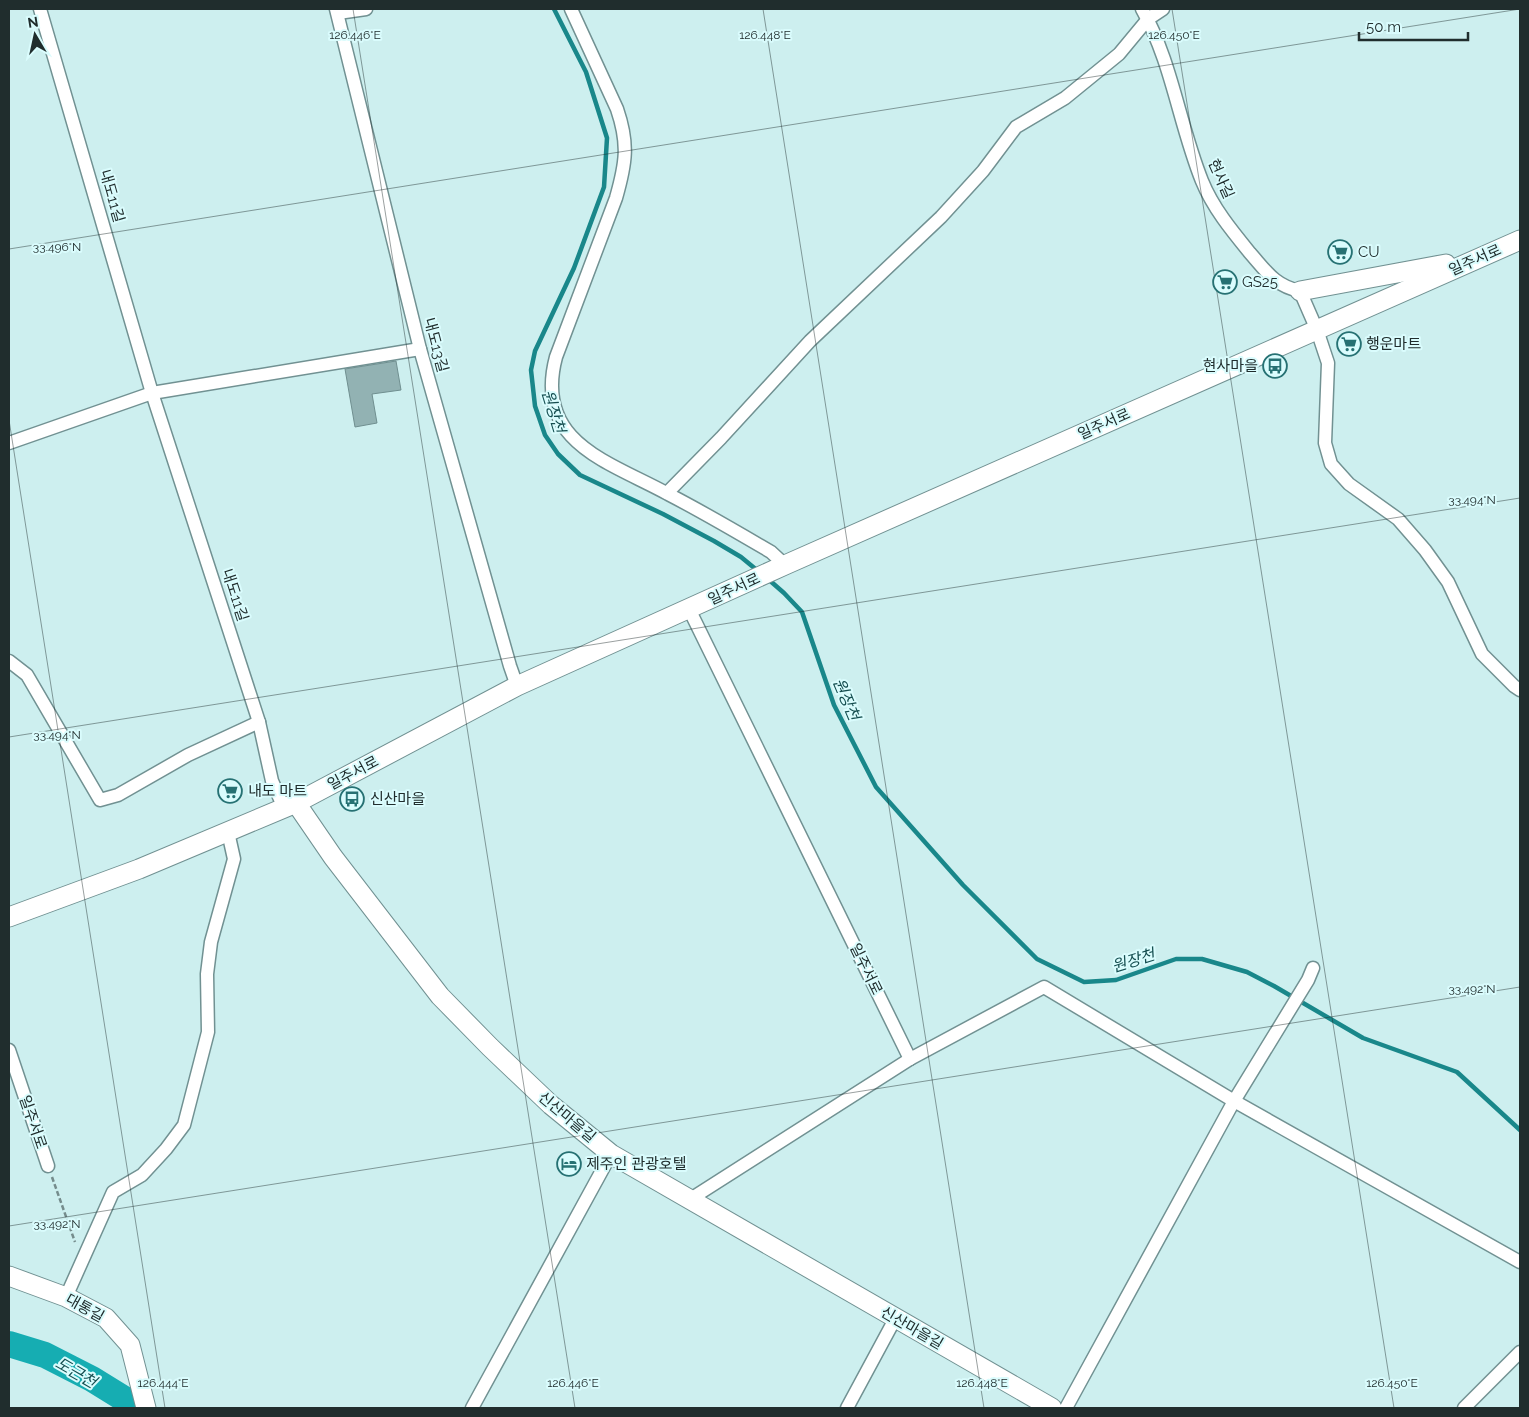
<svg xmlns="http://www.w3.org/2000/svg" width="1529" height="1417" font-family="Raleway,'Noto Sans KR',sans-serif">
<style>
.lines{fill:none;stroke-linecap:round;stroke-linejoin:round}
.stream{stroke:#19878a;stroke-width:4.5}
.river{stroke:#16adb2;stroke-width:26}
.building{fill:#92b2b3;stroke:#708f90}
.street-casing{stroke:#719192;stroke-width:15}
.secondary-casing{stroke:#719192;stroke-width:21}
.path{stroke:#758c8c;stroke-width:2.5;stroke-dasharray:5 2.5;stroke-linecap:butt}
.street{stroke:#fff;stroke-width:12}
.secondary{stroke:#fff;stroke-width:19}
.ticks{fill:none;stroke:#202d2d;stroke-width:1;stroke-opacity:0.45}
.labels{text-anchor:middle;stroke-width:4;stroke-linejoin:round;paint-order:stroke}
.street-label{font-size:15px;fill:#202d2d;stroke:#dafcfd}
.poi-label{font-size:15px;fill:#202d2d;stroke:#dafcfd;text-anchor:start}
.water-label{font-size:16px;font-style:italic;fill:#154e50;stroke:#dafcfd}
.ticks-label{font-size:12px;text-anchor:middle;fill:#202d2d;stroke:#dafcfd;stroke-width:4;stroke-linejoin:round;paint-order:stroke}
</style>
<rect width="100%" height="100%" fill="#cdefef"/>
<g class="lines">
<g class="stream">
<path d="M554,9L586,72L607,138L604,187L574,268L535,351L531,370L535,406L545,435L558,454L580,475L663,514L714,541L741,557L758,571"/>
<path d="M768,579L784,593L802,612L834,705L876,787L963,885L1037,959L1084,982L1116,980L1176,959H1202L1247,972L1274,986L1363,1038L1457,1072L1520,1130"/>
</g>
<path class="river" d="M9,1344L45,1355L92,1379L139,1408"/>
</g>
<path class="building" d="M396,361L401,390L372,394L377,423L355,427L345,369Z"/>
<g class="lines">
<g class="street-casing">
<g id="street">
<path d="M40,9L152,393L259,722L272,781L284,808"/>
<path d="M336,9L420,349L510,666L517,686"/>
<path d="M571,9L617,109C629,144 626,163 616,198L556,357C533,443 610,462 668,494C703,512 737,532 771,552L785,565"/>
<path d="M1142,9C1172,62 1179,124 1202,181C1213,208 1232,231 1250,253C1266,271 1275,286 1300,291L1317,330L1328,363L1325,443L1331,464L1349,484L1398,519L1425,550L1448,582L1482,654L1514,686L1520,690"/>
<path d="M338,13L366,9"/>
<path d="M9,443L152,393L420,349"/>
<path d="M667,493L721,438L810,341L941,217L983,171L1016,127L1065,98L1119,54L1148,19L1163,9"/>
<path d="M689,609L910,1059"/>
<path d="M9,661L27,675L100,800L118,795L188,755L259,722"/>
<path d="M9,1050L48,1166"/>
<path d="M689,1200L910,1059L1044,987L1234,1101L1520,1262"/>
<path d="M66,1297L113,1192L142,1175L166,1149L184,1125L208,1032L207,974L211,942L234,859L228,832"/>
<path d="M472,1408L611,1154"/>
<path d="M847,1408L895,1319"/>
<path d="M1066,1408L1234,1101L1308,980L1313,968"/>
<path d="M1464,1408L1520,1352"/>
</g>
</g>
<g class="secondary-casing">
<g id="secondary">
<path d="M1300,291L1446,264"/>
<path d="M296,803L333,857L440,996L490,1047L551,1105L611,1154L1052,1408"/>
<path d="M9,917L139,869L296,803L517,686L785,565L1520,240"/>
<path d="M9,1276L66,1297L106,1318L130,1345L146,1408"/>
</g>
</g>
<path class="path" d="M52,1177L75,1242"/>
<use href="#street" class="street"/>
<use href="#secondary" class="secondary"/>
</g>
<path class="ticks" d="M353,9L575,1408M763,9L984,1408M1172,9L1394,1408M9,249L1520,9M9,420L165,1408M9,737L1520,498M9,1226L1520,987"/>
<defs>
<g id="supermarket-ring" transform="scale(1.25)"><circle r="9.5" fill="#dafcfd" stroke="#267173" stroke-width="1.5"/><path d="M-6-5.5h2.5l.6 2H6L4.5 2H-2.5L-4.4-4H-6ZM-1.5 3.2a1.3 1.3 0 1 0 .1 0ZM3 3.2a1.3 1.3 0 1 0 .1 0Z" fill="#267173"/></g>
<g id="bus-ring" transform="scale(1.25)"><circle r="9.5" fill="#dafcfd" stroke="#267173" stroke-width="1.5"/><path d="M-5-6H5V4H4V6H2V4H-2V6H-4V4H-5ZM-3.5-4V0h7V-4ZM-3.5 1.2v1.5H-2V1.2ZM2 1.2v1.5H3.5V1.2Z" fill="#267173"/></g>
<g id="hotel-ring" transform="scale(1.25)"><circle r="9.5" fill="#dafcfd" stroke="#267173" stroke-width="1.5"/><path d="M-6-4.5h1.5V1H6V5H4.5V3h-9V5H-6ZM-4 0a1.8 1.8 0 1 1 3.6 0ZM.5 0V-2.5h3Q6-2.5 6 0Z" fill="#267173"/></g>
</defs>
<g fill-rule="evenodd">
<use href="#supermarket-ring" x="1340" y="252"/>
<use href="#supermarket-ring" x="1225" y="282"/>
<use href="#supermarket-ring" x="1349" y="344"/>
<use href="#bus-ring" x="1275" y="366"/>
<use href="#supermarket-ring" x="230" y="791"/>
<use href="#bus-ring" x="352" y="799"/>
<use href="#hotel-ring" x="569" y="1164"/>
</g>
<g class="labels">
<g class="street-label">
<text transform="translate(1221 179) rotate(66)" y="5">현사길</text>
<text transform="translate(112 196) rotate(74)" y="5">내도11길</text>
<text transform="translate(1475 260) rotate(-24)" y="5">일주서로</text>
<text transform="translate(436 345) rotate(75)" y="5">내도13길</text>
<text transform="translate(1104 424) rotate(-24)" y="5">일주서로</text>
<text transform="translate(734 589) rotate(-25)" y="5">일주서로</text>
<text transform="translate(235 595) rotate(72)" y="5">내도11길</text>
<text transform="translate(353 773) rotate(-28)" y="5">일주서로</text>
<text transform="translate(866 969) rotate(64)" y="5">일주서로</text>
<text transform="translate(567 1117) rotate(40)" y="5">신산마을길</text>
<text transform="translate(33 1122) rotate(71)" y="5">일주서로</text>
<text transform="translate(85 1308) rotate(29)" y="5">대통길</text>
<text transform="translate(912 1328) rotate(30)" y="5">신산마을길</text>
</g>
<g class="poi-label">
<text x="1358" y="257">CU</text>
<text x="1242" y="287">GS25</text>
<text x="1366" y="349">행운마트</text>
<text x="1258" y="371" text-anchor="end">현사마을</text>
<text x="248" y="796">내도 마트</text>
<text x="370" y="804">신산마을</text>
<text x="586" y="1169">제주인 관광호텔</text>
</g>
<g class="water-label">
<text transform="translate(554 411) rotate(73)" y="6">원장천</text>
<text transform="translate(847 699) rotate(67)" y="6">원장천</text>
<text transform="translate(1133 960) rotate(-17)" y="6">원장천</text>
<text transform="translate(76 1372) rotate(30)" y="6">도근천</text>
</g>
</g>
<g class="ticks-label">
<text x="355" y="39">126.446°E</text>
<text x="765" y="39">126.448°E</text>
<text x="1174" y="39">126.450°E</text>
<text x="57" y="251">33.496°N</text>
<text x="1472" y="504">33.494°N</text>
<text x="57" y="739">33.494°N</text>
<text x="1472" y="993">33.492°N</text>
<text x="57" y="1228">33.492°N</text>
<text x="163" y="1387">126.444°E</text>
<text x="573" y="1387">126.446°E</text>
<text x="982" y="1387">126.448°E</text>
<text x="1392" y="1387">126.450°E</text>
</g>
<rect width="1529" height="1417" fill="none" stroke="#202d2d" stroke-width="20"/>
<g transform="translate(35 35) rotate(351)" stroke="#dafcfd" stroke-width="4" paint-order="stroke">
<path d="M0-4L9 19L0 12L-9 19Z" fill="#202d2d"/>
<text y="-8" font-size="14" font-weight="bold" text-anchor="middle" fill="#202d2d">N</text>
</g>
<path d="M1359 32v8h109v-8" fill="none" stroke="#202d2d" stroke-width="2.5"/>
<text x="1366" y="32" font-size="15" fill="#202d2d" stroke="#dafcfd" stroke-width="4" paint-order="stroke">50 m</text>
</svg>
